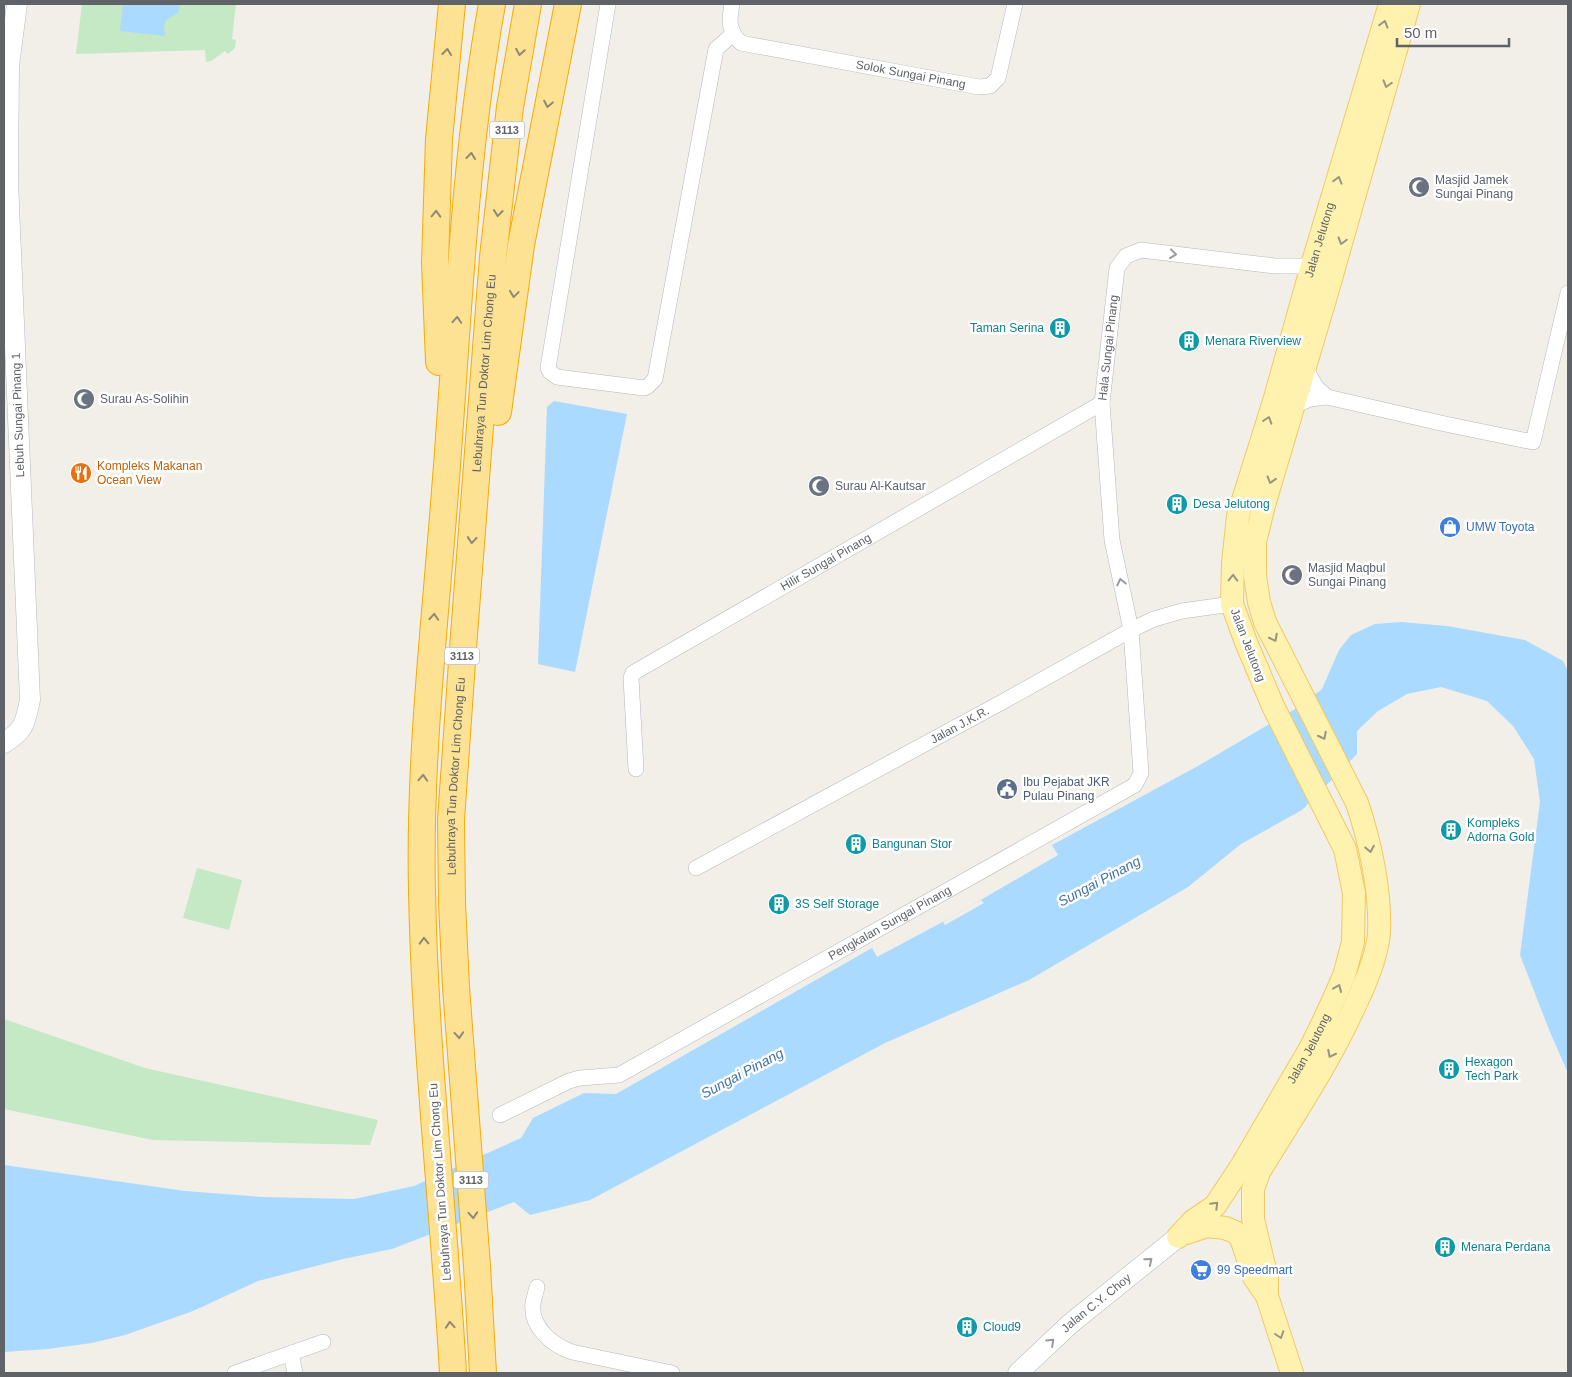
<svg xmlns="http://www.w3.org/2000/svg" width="1572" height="1377" font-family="Helvetica,sans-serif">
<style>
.green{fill:#c5e8c5}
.water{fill:#aadaff}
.pier{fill:#f1efe8}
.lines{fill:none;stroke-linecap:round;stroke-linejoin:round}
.street-casing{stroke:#b5b8bc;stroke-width:16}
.secondary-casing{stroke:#b6babf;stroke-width:21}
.primary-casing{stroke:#f2c960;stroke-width:24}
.highway-casing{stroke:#f9ab00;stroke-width:28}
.street{stroke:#fff;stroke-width:15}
.secondary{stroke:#fff;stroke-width:20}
.primary{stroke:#fff2af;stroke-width:22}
.highway{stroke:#fde293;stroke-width:26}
.oneway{stroke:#979581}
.oneway2{stroke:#8e8975}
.oneway3{stroke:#979a9d}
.labels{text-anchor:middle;stroke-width:5;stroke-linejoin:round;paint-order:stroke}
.shield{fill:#fff;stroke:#8f9295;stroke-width:1}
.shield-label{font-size:11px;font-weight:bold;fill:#5f6368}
.street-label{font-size:12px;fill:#5f6368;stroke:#fff}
.worship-label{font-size:12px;fill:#5b616d;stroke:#fff;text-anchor:start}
.culture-label{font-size:12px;fill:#0d838f;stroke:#fff;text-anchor:start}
.food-label{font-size:12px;fill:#c56008;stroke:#fff;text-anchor:start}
.shop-label{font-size:12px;fill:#366cbe;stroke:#fff;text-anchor:start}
.service-label{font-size:12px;fill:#4e5e75;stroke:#fff;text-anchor:start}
.water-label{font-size:14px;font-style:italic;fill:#4174aa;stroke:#fff}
</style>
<rect width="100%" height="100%" fill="#f1efe8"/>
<g class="green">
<path d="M82,4H236L232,39L236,40L235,48L228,54L225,51L211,61L206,62L205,50L76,54Z"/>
<path d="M197,868L242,880L229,930L183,918Z"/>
<path d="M4,1019L145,1068L378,1120L370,1145L153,1140L4,1109Z"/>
</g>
<g class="water">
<path d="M123,4L180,5L178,13L166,20L164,27L165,36L120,31Z"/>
<path d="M554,401L627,414L575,672L538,664L547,407Z"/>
<path d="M1401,622L1447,626L1525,640L1563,661L1568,671V1073L1550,1032L1520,955L1540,802L1534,759L1513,726L1487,701L1441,687L1407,694L1378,711L1357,731V754L1302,810L1241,844L1188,887L1029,980L885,1043L590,1200L530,1215L514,1202L392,1249L343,1259L258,1281L193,1311L125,1335L92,1343L48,1349L4,1352V1165L185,1191L262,1197L354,1199L414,1186L521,1138L533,1118L584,1093L616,1094L872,948L877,957L950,918L1058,855L1052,845L1198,766L1300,706L1322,689L1339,650L1351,635L1375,624Z"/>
</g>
<path class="pier" d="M981,900L984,903L945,925L943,922Z"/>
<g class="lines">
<g class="street-casing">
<g id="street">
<path d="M608,4L548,368L550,372L557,377L644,388L648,386L655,379L716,49L733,34"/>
<path id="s1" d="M732,4C729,20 728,31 741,43L979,87L990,86L998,78L1015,4"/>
<path d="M1305,367L1316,387L1327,397"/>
<path d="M1293,406L1310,399L1327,397L1445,424L1533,442L1568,293"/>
<path id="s2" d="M636,769L631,678L633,673L1102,403"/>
<path id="s3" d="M696,868L1004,701L1131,630L1154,619L1182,611L1232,604"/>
<path id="s4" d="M500,1115L569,1081L580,1078L619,1075L1135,785L1141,773L1131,630L1112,540L1102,403L1117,268L1126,256L1141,250L1275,266H1303L1313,262"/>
<path d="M537,1287C536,1292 534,1298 533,1303C530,1327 552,1345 572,1352L672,1373"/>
<path d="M291,1353L295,1373"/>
<path d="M235,1373L323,1342"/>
</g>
</g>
<g class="secondary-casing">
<g id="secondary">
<path d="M4,743C25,730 25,723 30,700L8,182L9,66L17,4"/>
<path id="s5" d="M1018,1373L1070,1324L1178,1237"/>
</g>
</g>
<g class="primary-casing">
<g id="primary">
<path d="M1186,1233L1207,1226L1217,1227L1225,1228L1235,1232L1241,1238L1254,1277L1267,1296L1292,1373"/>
<path id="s6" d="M1178,1237L1193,1221L1215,1206L1242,1165L1311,1047L1326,1016L1344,976L1353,942L1354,893L1345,849L1273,706L1246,642L1232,604L1233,563L1238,516L1275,398L1313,262L1390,4"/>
<path d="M1267,1296V1278L1253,1219V1189L1259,1172C1293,1116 1330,1062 1357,1001C1367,980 1377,956 1379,933C1381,892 1370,841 1357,803L1265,622L1259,602L1255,576V542L1264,505L1326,296L1409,4"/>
</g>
</g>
<g class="highway-casing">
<g id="highway">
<path d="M439,362L435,263L439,139L452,4"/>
<path d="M498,412L521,245L568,4"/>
<path d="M453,1373C444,1213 425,1052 422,891C419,757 435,624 445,491C458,329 463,165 492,4"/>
<path id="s7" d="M483,1373L477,1266L456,987L452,903L451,820L463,648L493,257L510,107L528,4"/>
</g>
</g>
<use href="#street" class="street"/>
<use href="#secondary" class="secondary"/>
<use href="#primary" class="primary"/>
<use href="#highway" class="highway"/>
</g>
<defs><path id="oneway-chevron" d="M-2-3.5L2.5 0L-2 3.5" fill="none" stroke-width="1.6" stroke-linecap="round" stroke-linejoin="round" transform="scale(1.25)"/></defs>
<g class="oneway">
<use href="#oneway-chevron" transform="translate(1384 24) rotate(-74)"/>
<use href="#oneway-chevron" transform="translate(1387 84) rotate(106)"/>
<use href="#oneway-chevron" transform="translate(1338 180) rotate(-74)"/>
<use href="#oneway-chevron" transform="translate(1342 241) rotate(106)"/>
<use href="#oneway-chevron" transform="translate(1268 420) rotate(-72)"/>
<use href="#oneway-chevron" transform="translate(1271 480) rotate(107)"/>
<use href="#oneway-chevron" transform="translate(1233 578) rotate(-88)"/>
<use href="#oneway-chevron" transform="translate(1274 638) rotate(63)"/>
<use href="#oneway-chevron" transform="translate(1323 736) rotate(63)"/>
<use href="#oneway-chevron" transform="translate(1370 849) rotate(79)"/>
<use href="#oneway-chevron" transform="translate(1338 988) rotate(-67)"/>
<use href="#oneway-chevron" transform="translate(1331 1054) rotate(117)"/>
<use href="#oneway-chevron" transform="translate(1215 1205) rotate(-45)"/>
<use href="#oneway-chevron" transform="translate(1280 1335) rotate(72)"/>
</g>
<g class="oneway2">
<use href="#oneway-chevron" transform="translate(447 52) rotate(-84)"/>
<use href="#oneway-chevron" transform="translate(520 52) rotate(100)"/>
<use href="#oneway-chevron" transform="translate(548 104) rotate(101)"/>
<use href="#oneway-chevron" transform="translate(471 156) rotate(-84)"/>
<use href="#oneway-chevron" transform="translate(498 213) rotate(96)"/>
<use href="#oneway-chevron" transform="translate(436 214) rotate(-88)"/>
<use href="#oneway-chevron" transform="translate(514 294) rotate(98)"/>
<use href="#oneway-chevron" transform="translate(457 320) rotate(-86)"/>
<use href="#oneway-chevron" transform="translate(472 540) rotate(95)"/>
<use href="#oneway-chevron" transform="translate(434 617) rotate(-86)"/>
<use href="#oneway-chevron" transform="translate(423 778) rotate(-86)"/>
<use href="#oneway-chevron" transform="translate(424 941) rotate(-92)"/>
<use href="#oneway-chevron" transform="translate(459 1035) rotate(86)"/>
<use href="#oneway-chevron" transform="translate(473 1215) rotate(86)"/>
<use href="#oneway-chevron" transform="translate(450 1325) rotate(-94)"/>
</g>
<g class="oneway3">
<use href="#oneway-chevron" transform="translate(1173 254) rotate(7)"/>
<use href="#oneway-chevron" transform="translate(1121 582) rotate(-102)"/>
<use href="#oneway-chevron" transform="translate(1149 1261) rotate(-39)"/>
<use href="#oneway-chevron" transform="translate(1051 1342) rotate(-43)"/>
</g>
<defs>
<g id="mosque-disc" transform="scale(1.125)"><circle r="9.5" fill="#6b7280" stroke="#fff"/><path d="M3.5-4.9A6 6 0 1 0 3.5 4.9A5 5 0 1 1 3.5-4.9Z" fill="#fff"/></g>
<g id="building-disc" transform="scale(1.125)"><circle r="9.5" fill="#0f9aa8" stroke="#fff"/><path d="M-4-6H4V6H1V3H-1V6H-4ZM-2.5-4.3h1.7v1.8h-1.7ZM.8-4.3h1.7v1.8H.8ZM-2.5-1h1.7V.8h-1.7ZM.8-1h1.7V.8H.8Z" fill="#fff"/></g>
<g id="restaurant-disc" transform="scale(1.125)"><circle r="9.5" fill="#e8710a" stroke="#fff"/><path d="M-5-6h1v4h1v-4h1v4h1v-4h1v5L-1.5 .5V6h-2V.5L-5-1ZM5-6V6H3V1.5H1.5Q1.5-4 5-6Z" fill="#fff"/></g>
<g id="shop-disc" transform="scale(1.125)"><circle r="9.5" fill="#3f7fe0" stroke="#fff"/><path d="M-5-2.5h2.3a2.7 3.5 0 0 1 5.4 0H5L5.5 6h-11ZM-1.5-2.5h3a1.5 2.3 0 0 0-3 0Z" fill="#fff"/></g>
<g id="civic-disc" transform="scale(1.125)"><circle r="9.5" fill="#5c6f8a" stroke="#fff"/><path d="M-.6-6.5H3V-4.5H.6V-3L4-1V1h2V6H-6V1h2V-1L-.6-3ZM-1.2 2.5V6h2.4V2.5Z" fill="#fff"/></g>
<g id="supermarket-disc" transform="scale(1.125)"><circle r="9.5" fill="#3f7fe0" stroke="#fff"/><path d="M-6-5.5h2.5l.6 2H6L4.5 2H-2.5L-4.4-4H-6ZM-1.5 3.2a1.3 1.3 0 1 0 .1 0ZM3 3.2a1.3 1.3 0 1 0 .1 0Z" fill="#fff"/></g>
</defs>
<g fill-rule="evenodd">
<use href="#mosque-disc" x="1419" y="187"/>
<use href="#building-disc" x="1060" y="328"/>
<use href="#building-disc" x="1189" y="341"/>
<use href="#mosque-disc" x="84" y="399"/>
<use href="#restaurant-disc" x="81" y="473"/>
<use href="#mosque-disc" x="819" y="486"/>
<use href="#building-disc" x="1177" y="504"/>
<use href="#shop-disc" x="1450" y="527"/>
<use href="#mosque-disc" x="1292" y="575"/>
<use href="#civic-disc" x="1007" y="789"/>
<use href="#building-disc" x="1451" y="830"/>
<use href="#building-disc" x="856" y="844"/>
<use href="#building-disc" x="779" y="904"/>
<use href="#building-disc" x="1449" y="1069"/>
<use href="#building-disc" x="1445" y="1247"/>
<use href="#supermarket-disc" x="1201" y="1270"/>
<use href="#building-disc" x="967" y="1327"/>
</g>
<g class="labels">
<g class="shield">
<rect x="489.5" y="121.5" width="35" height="17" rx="4"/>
<rect x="444.5" y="647.5" width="35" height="17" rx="4"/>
<rect x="453.5" y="1171.5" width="35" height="17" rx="4"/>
</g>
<g class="shield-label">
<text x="507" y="134">3113</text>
<text x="462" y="660">3113</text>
<text x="471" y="1184">3113</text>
</g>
<g class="street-label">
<text dy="4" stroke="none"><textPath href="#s1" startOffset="215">Solok Sungai Pinang</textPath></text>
<text dy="4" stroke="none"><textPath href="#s6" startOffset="1088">Jalan Jelutong</textPath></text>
<text dy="4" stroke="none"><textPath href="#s4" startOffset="1161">Hala Sungai Pinang</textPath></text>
<text dy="4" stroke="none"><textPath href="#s7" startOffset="1002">Lebuhraya Tun Doktor Lim Chong Eu</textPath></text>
<text transform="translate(18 415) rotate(-92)" y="4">Lebuh Sungai Pinang 1</text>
<text dy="4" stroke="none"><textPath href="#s2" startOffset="319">Hilir Sungai Pinang</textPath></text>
<text transform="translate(1248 645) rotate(69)" y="4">Jalan Jelutong</text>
<text dy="4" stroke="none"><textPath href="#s3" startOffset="300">Jalan J.K.R.</textPath></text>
<text dy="4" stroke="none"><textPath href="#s7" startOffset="598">Lebuhraya Tun Doktor Lim Chong Eu</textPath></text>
<text dy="4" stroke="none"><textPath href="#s4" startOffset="438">Pengkalan Sungai Pinang</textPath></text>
<text dy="4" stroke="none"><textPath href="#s6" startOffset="232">Jalan Jelutong</textPath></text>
<text transform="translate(440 1182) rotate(-94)" y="4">Lebuhraya Tun Doktor Lim Chong Eu</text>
<text dy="4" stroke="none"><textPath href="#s5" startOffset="105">Jalan C.Y. Choy</textPath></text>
</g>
<g class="worship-label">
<text x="1435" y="184">Masjid Jamek<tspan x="1435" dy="14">Sungai Pinang</tspan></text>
<text x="100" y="403">Surau As-Solihin</text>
<text x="835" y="490">Surau Al-Kautsar</text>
<text x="1308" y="572">Masjid Maqbul<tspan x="1308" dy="14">Sungai Pinang</tspan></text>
</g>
<g class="culture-label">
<text x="1044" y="332" text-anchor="end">Taman Serina</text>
<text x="1205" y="345">Menara Riverview</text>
<text x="1193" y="508">Desa Jelutong</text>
<text x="1467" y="827">Kompleks<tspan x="1467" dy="14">Adorna Gold</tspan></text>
<text x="872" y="848">Bangunan Stor</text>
<text x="795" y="908">3S Self Storage</text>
<text x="1465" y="1066">Hexagon<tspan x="1465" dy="14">Tech Park</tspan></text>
<text x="1461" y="1251">Menara Perdana</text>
<text x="983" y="1331">Cloud9</text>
</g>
<g class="food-label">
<text x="97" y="470">Kompleks Makanan<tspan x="97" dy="14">Ocean View</tspan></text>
</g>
<g class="shop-label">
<text x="1466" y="531">UMW Toyota</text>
<text x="1217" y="1274">99 Speedmart</text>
</g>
<g class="service-label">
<text x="1023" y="786">Ibu Pejabat JKR<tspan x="1023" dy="14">Pulau Pinang</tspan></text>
</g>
<g class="water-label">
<text transform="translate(1099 881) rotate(-28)" y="5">Sungai Pinang</text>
<text transform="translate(742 1073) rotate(-28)" y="5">Sungai Pinang</text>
</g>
</g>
<rect width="1572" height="1377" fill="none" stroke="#5f6368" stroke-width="10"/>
<path d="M1397 38v8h112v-8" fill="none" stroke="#5f6368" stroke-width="2.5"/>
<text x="1404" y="38" font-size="15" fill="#5f6368" stroke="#ffffff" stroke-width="4" paint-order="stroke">50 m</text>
</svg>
